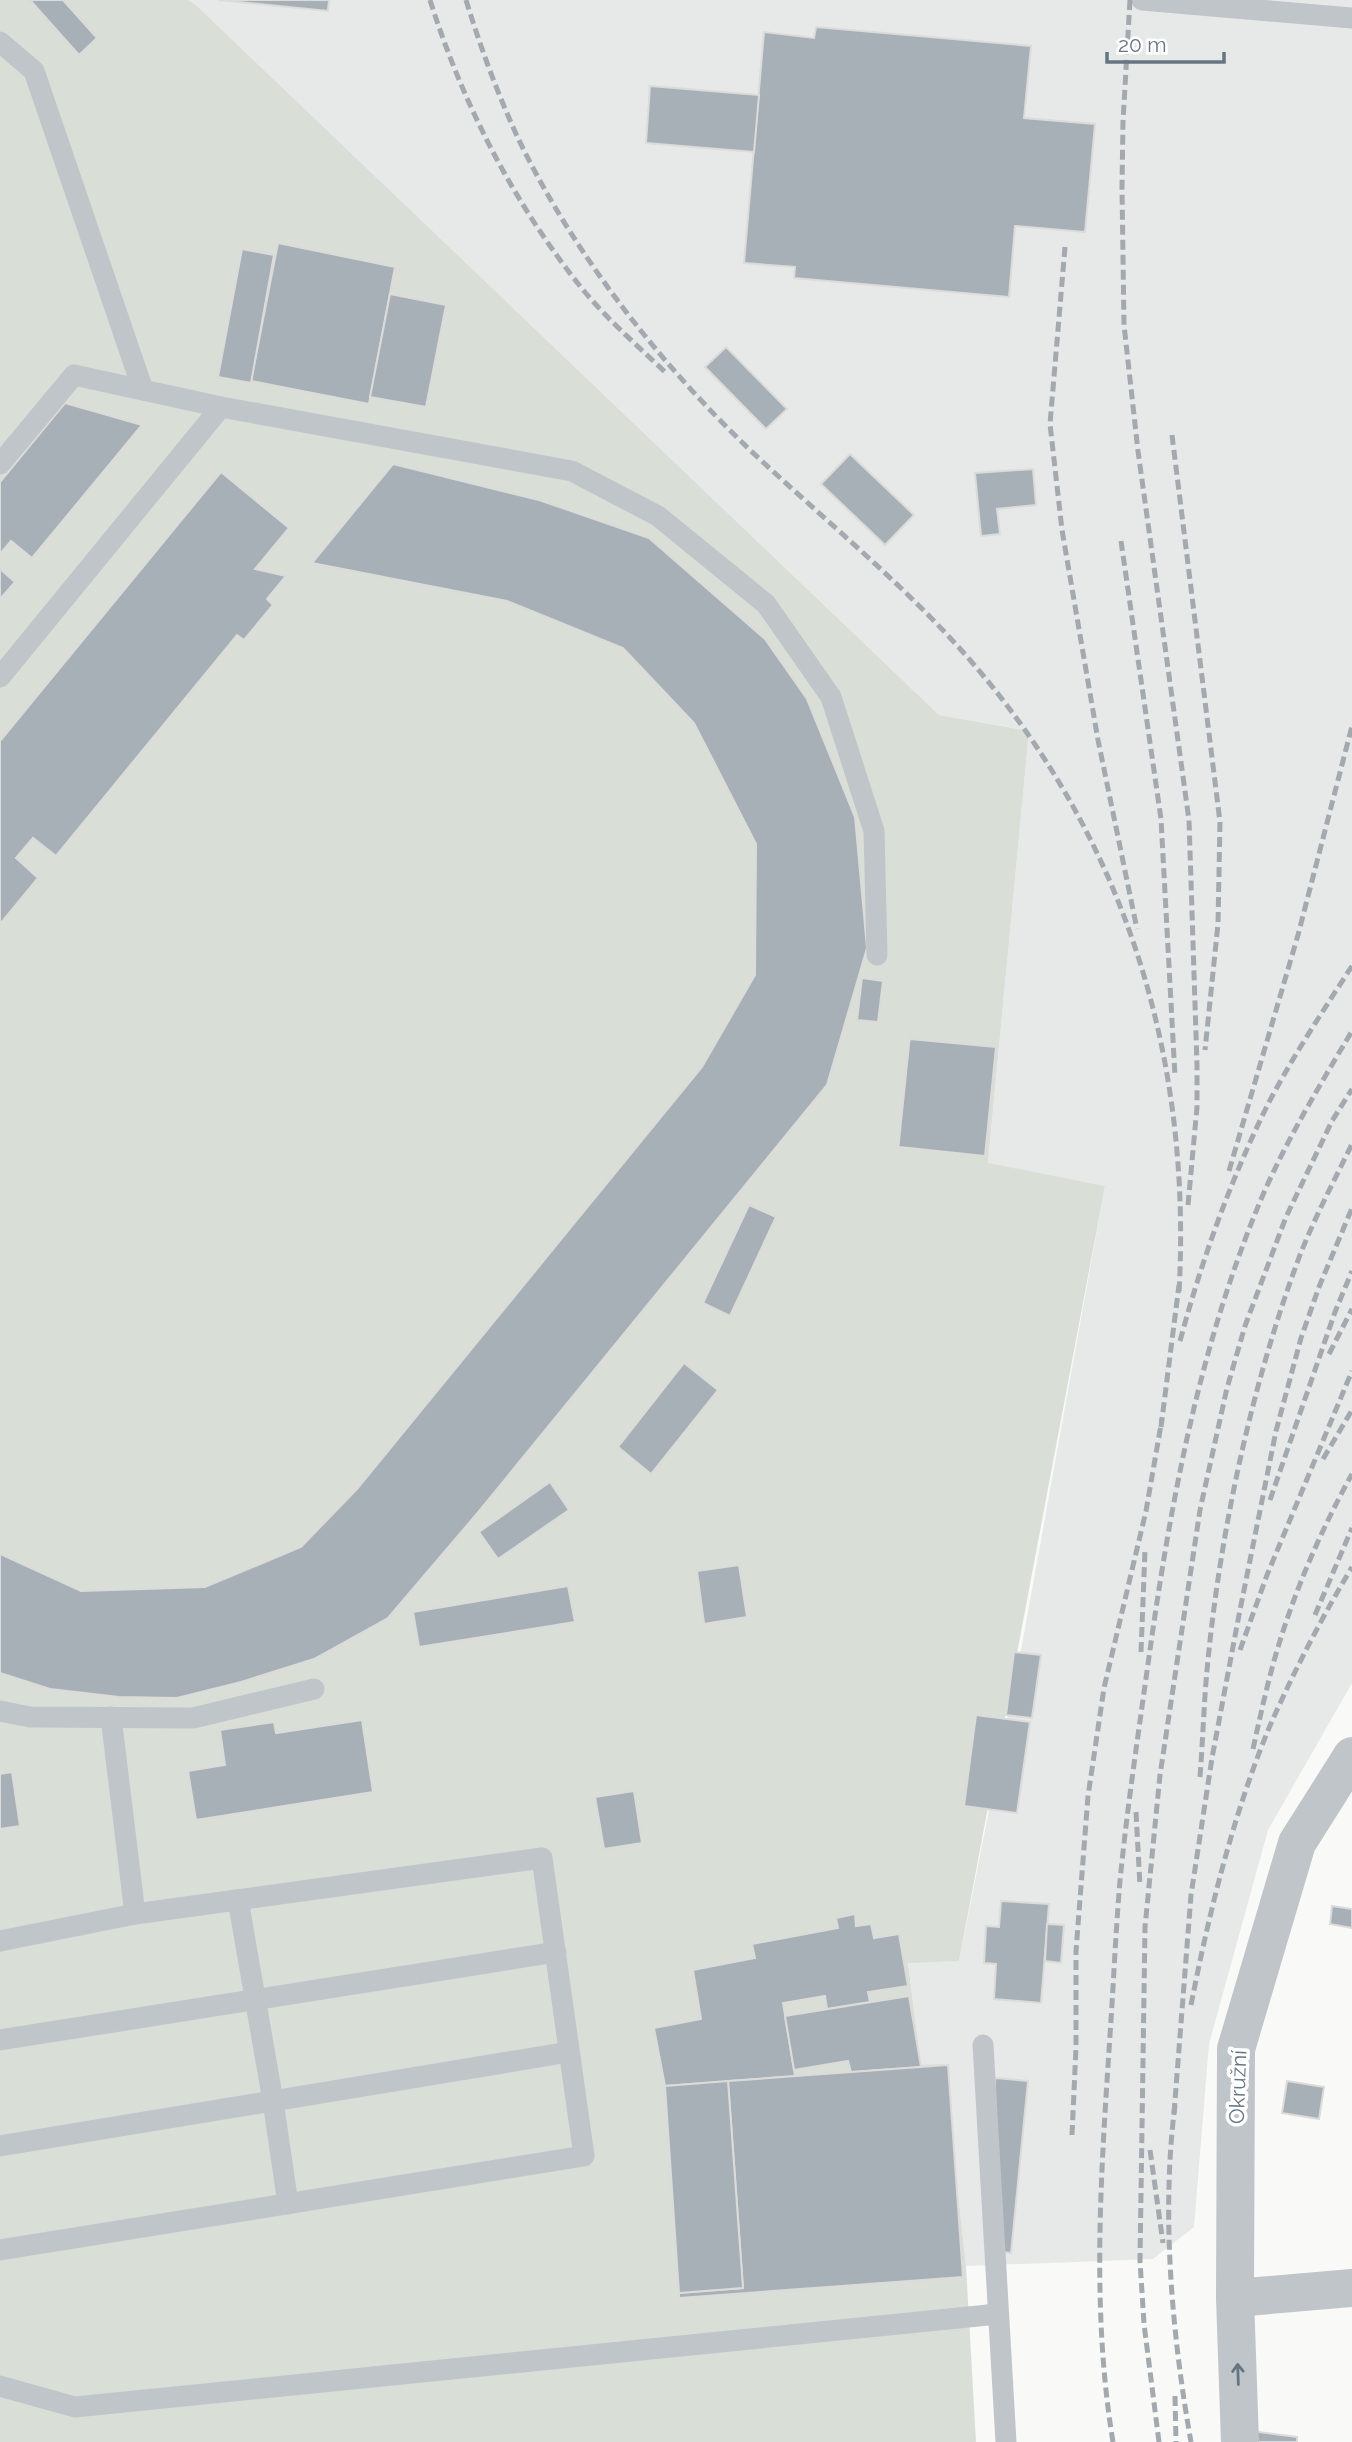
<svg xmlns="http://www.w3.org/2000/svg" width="1352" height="2442" font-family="Raleway,sans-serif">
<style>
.built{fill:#e7e8e8}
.green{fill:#d9ded7}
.building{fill:#a7b0b6;stroke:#dbdbd9;stroke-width:2}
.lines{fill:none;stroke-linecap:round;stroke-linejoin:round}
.lane{stroke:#c0c5c9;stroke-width:21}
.street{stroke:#c0c5c9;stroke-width:38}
.rail{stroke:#a2a9af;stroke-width:5;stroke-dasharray:10 5;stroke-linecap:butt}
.oneway{stroke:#657582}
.labels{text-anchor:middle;stroke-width:7;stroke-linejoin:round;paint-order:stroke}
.street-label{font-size:21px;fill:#657582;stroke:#fff}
</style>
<rect width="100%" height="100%" fill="#f9f9f7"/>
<path class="built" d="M188,0H1352V1683L1268,1830L1209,2044L1194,2227L1153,2259L966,2266L944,2064L921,2066L908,1962L959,1961L1022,1645L1105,1186L988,1164L1029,731L939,715L197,6Z"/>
<path class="green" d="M0,0H188L197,6L939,715L1029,731L988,1163L1105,1186L959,1961L908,1963L921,2065L944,2064L966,2266L976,2442H0Z"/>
<g class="building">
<path d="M30,0H63L97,38L79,55Z"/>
<path d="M219,0H329L328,11Z"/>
<path d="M816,27L1031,46L1024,118L1095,124L1085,232L1015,226L1009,297L794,278L795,267L744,263L764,32L814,38Z"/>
<path d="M650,86L759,95L754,152L646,143Z"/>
<path d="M278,243L395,267L369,404L251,381Z"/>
<path d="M242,249L274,255L251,383L218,377Z"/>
<path d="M390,294L446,305L426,407L370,397Z"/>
<path d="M726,347L787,409L766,429L705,367Z"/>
<path d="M65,403L142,425L32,558L11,541L0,554V482Z"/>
<path d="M850,454L914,515L885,545L821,484Z"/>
<path d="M393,464L539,500L649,538L765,639L807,699L855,817L867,948L827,1085L480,1510L388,1618L314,1659L241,1682L177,1698L119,1697L50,1689L0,1673V1554L81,1591L205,1587L301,1547L357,1489L702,1067L755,975L756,844L694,723L623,648L507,601L312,563Z"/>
<path d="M1033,469L1036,505L997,509L1000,534L981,536L975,473Z"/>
<path d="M221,472L289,528L255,569L286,576L267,599L273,605L244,640L237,635L56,856L33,838L16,858L38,878L0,924V741Z"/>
<path d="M0,569L15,582L0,599Z"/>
<path d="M862,978L883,981L878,1022L857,1020Z"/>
<path d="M910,1035H911V1039L996,1047L985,1156L900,1147L898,1151Z"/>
<path d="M749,1205L776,1217L730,1316L703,1303Z"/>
<path d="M684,1363L718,1390L651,1474L618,1447Z"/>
<path d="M550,1482L569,1510L498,1559L479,1532Z"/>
<path d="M739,1565L747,1617L704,1624L697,1571Z"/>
<path d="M568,1586L575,1622L419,1647L413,1612Z"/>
<path d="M1014,1652L1041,1655L1032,1718L1006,1715Z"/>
<path d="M976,1715L1030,1722L1017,1813L964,1806Z"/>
<path d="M362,1720L373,1792L196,1820L188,1771L225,1765L220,1730L274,1722L276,1733Z"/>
<path d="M12,1772L20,1826L0,1829V1774Z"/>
<path d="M634,1791L642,1843L604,1849L595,1797Z"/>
<path d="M1001,1901L1049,1904L1041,2003L994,1999L996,1964L984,1963L986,1926L999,1927Z"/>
<path d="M1332,1906L1352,1909V1928L1330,1924Z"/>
<path d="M855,1914L856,1926L871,1924L874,1938L899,1934L908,1986L868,1992L870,2002L827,2009L825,1996L783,2003L795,2076L665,2086L654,2028L701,2019L693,1970L755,1958L752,1944L838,1928L836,1918Z"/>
<path d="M1047,1924L1064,1925L1061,1963L1045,1961Z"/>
<path d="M909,1996L921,2067L851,2072L848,2061L794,2070L785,2016Z"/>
<path d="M948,2065L963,2277L679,2298V2293L743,2288L728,2081Z"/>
<path d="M995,2078L1028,2081L1011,2253L996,2251Z"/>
<path d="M728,2081L743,2288L679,2293L665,2086Z"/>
<path d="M1287,2081L1324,2087L1319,2119L1282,2113Z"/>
<path d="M1252,2431L1297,2437V2442H1251Z"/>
</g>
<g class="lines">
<g class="lane">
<path d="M1142,0L1352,18"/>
<path d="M0,42L34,71L143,390"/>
<path d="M0,464L74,375L221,407"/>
<path d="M0,677L221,407L572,471L658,516L766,604L831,697L874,831L877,955"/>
<path d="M0,1711L30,1717L193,1718L314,1689"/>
<path d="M238,1900L273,2101L288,2204"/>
<path d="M0,1941L135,1914"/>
<path d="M0,2040L556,1952"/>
<path d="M983,2045L1006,2442"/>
<path d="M0,2146L569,2052"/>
<path d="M0,2250L584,2156L542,1858L135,1914L111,1717"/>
<path d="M0,2386L75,2407L998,2314"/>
</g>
<g class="street">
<path d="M1235,2298L1352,2288"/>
<path d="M1240,2442L1235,2298L1236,2049L1297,1843L1352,1756"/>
</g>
<g class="rail">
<path d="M430,0C463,105 515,206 584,291C609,321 639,347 667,374"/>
<path d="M466,0C480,46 497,92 517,136C571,250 658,362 749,449C825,521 908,587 976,667C1127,844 1192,1061 1179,1293"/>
<path d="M1130,0L1123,121L1122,188L1124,325L1138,451L1189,820L1197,1065V1107L1188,1205"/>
<path d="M1065,247L1050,424L1062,530L1098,740L1137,929"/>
<path d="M1172,435L1220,822L1218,924L1205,1050"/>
<path d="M1121,541L1161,819L1175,1076"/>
<path d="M1229,1171L1298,935L1352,726"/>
<path d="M1180,1341C1202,1259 1231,1179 1268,1104C1293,1056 1323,1011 1352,966"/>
<path d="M1329,1354L1352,1309"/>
<path d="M1161,1427L1179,1285"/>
<path d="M1323,1459L1352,1410"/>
<path d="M1270,1500L1335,1312L1352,1271"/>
<path d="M1315,1615L1352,1528"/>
<path d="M1240,1650L1267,1575L1352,1371"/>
<path d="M1141,1652L1145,1550"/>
<path d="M1253,1749C1260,1717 1267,1685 1276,1654C1294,1592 1321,1530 1352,1474"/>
<path d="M1200,1777C1203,1738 1204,1698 1208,1660C1221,1527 1253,1380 1300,1255C1315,1217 1334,1181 1352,1144"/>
<path d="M1136,1812L1140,1886"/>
<path d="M1191,2005C1209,1913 1233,1815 1269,1728C1293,1673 1321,1619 1352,1567"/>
<path d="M1175,2105C1161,2213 1172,2335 1191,2442"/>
<path d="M1174,2113L1191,1895L1212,1758L1239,1615L1276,1431L1301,1338L1319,1287L1352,1208"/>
<path d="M1072,2135L1076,2047V1951L1088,1796L1104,1688L1146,1511L1162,1419"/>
<path d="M1150,2150L1163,2243"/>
<path d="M1175,2396L1176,2442"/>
<path d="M1113,2442C1090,2303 1102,2160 1111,2020C1114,1974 1116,1927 1120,1881C1127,1809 1138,1736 1148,1664C1170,1505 1199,1346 1262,1197C1287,1139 1320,1085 1352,1031"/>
<path d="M1159,2442L1144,2324L1140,2261L1145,1927L1160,1775L1200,1510L1227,1388L1245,1326L1286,1217L1332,1121L1352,1089"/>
</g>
</g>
<defs><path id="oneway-shaft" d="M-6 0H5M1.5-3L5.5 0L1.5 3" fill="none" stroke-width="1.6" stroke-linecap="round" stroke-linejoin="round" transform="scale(1.75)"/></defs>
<use class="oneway" href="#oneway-shaft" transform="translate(1238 2374) rotate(-92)"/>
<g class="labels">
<g class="street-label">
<text transform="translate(1238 2087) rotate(-88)" y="7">Okružní</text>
</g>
</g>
<path d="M1107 52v10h117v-10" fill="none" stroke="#657582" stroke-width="3.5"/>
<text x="1118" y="52" font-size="21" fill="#657582" stroke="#ffffff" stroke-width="5" paint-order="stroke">20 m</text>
</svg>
